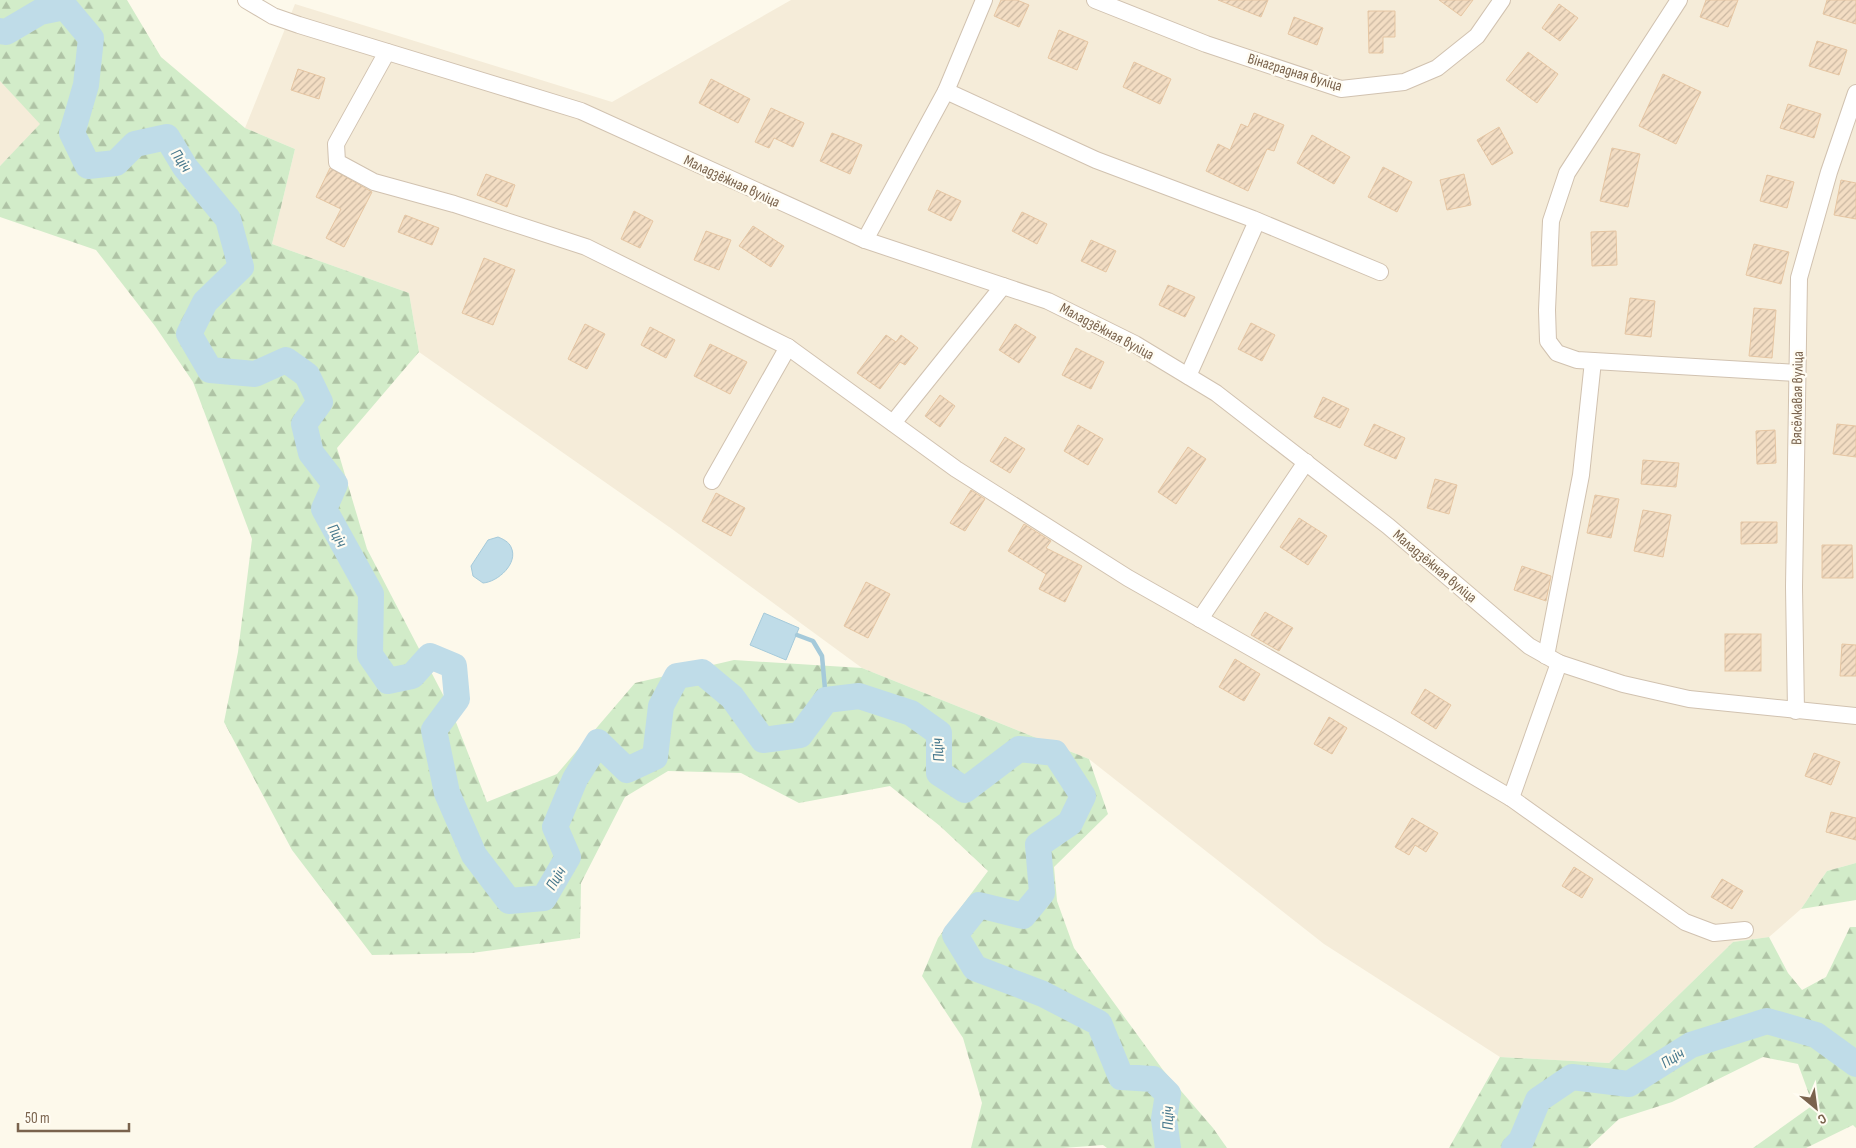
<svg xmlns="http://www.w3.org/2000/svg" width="1856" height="1148" font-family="'Sofia Sans Condensed',sans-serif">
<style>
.residential{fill:#f5ecd9}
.forest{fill:url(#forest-firs)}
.water{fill:#bfdce8;stroke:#a5cada}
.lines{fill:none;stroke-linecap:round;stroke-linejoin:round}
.stream{stroke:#a5cada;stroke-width:4.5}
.river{stroke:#bfdce8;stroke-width:26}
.building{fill:url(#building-hatch);stroke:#e6c6a3}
.minor-casing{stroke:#d1c2b0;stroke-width:18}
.minor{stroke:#fff;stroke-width:16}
.labels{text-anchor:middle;stroke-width:4.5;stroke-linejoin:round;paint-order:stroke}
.street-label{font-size:15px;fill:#7a634d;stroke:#fffcf2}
.water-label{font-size:16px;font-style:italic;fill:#46778c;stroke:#fffcf2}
</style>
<defs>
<pattern id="forest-firs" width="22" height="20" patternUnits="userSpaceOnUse" patternTransform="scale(1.25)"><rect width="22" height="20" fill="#d2ecc9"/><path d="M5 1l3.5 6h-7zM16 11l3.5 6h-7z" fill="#afc3a5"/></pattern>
<pattern id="building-hatch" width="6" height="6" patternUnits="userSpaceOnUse" patternTransform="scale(1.25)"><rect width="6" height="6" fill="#f3ddc3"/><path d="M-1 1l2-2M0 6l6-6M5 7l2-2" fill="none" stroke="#cab7a1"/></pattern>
</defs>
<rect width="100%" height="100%" fill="#fdf9eb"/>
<g class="residential">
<path d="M791,0H1856V863L1827,871L1801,909L1769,937L1733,942L1609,1063L1500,1057L1324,944L1089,759L862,668L672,529L419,352L409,293L272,244L295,149L245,128L295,4L612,102Z"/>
<path d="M0,81L41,124L0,166Z"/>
</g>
<g class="forest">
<path d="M0,0H127L161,57L245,128L295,149L272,244L409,293L419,352L337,448L367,549L452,712L487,802L557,774L635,683L734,660L862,668L1089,759L1108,814L1054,867L1057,901L1074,948L1163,1070L1213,1128L1227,1148H1107L1103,1145L1063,1148H971L982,1103L963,1038L922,976L938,938L988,871L940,826L890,786L799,803L741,773L668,771L625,797L581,883L580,938L472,953L372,955L292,850L224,722L238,652L252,539L193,382L155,326L96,250L0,217V166L40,124L0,81Z"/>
<path d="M1856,863V900L1801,909L1827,871Z"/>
<path d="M1850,927H1856V1128L1853,1125L1806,1148H1753L1813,1105L1798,1064L1763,1057L1672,1102L1619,1119L1588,1148H1449L1500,1057L1609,1063L1733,942L1769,937L1788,973L1802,990L1826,977Z"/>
</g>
<g class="water">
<path d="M498,537C503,539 509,542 511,547C519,563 498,582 483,583L473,576L471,566L488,540Z"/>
<path d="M764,613L799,628L786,660L750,645Z"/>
</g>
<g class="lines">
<path class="stream" d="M797,635L813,641L822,656L826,700"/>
<g class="river">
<path d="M0,31L6,32L40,12L65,7L91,38L86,85L72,133L88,166L116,163L135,144L167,137L185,167L228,219L241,267L205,302L189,334L210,370L255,374L286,360L307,375L320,402L304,424L311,453L335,484L324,509L371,594L370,655L388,681L412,676L430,656L454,666L457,699L434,730L447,793L474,855L509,901L544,898L568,857L555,827L575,779L598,742L627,770L655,757L661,706L677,676L702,672L732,697L763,740L800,735L826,700L859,696L911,713L939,733V773L965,790L1019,749L1055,753L1083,796L1070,823L1038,845L1042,893L1023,916L979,905L955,935L975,968L1043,994L1099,1023L1121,1077L1153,1079L1168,1094L1164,1119L1168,1148"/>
<path d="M1514,1148L1521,1141L1538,1100L1572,1077L1629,1084L1691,1045L1767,1021L1816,1035L1856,1064"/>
</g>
</g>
<g class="building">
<path d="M1001,0H1017L1029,5L1019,27L994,16Z"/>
<path d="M1218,0H1268L1261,17Z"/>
<path d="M1439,0H1473L1461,16Z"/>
<path d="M1706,0H1738L1728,27L1700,17Z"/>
<path d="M1827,0H1856V24L1823,14Z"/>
<path d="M1559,4L1578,18L1560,41L1542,28Z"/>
<path d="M1368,11H1395V37H1383V53H1369Z"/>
<path d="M1294,17L1323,28L1317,45L1288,34Z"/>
<path d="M1059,30L1088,42L1077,70L1048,58Z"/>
<path d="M1817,41L1847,50L1839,75L1809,66Z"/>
<path d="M1528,52L1558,74L1537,103L1506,80Z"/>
<path d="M1134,62L1171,79L1160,104L1123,87Z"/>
<path d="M298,69L325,78L319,99L291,90Z"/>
<path d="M1663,74L1701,92L1676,144L1639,126Z"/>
<path d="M711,79L750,99L738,123L699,103Z"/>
<path d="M1788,104L1821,114L1814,138L1780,128Z"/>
<path d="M771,108L804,123L793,147L774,138L769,148L755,142Z"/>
<path d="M1254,113L1284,125L1274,151L1267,149L1248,191L1206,171L1218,144L1230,150L1241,124L1248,127Z"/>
<path d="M1499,127L1513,153L1492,165L1477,140Z"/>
<path d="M832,133L862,145L850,174L820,161Z"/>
<path d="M1312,135L1350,157L1334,184L1297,163Z"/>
<path d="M1612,148L1640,154L1628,207L1600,201Z"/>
<path d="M1383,167L1412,182L1397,212L1368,197Z"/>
<path d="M330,168L372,192L344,247L326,238L341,209L316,197Z"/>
<path d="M486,174L515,185L507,207L477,195Z"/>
<path d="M1464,174L1471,205L1447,210L1440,180Z"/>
<path d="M1767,175L1794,182L1787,208L1760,201Z"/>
<path d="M1841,180L1856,183V219L1834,215Z"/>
<path d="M937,190L961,201L951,221L928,210Z"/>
<path d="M634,211L653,221L640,248L621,239Z"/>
<path d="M1022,212L1047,224L1037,244L1012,231Z"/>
<path d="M405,215L439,228L432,245L398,232Z"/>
<path d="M753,226L784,246L771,267L739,246Z"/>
<path d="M706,231L731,240L719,270L694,260Z"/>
<path d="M1616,231L1617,265L1592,266L1591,232Z"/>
<path d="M1091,240L1116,251L1106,272L1081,261Z"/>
<path d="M1754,244L1789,252L1781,284L1746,275Z"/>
<path d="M484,258L515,270L493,325L462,313Z"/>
<path d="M1168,285L1195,297L1185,317L1159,305Z"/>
<path d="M1630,298L1655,301L1651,337L1625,334Z"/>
<path d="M1754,308L1776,310L1772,358L1749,356Z"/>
<path d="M1251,323L1275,335L1262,361L1238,349Z"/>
<path d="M585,324L605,334L587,369L568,359Z"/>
<path d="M1015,324L1036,337L1019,363L999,350Z"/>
<path d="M650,327L675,340L666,358L641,345Z"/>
<path d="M886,335L896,342L901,335L918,348L905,365L900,362L880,389L857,373Z"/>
<path d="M710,344L747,362L730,394L694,376Z"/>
<path d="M1076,348L1104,362L1091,389L1062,375Z"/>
<path d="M940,395L955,406L940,427L925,416Z"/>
<path d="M1323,397L1349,409L1340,428L1314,417Z"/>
<path d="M1374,424L1405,438L1396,459L1364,445Z"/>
<path d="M1837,424L1856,426V457L1833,454Z"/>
<path d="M1078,425L1103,439L1088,465L1064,451Z"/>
<path d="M1775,430L1776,463L1757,464L1756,431Z"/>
<path d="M1005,437L1025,449L1010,473L990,461Z"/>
<path d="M1188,447L1206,459L1176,504L1158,492Z"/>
<path d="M1643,460L1679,463L1676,487L1641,484Z"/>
<path d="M1435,479L1457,485L1449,514L1427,508Z"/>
<path d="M971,490L985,499L965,531L950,523Z"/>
<path d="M716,493L745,508L731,536L702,521Z"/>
<path d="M1595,495L1619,499L1611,538L1587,533Z"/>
<path d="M1643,510L1671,515L1663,557L1634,551Z"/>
<path d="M1299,518L1327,536L1308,565L1280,547Z"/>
<path d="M1741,522H1777V543L1741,544Z"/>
<path d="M1024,524L1051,541L1046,548L1082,566L1065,602L1039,589L1046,574L1008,551Z"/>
<path d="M1822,545H1852L1853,578H1822Z"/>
<path d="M1522,566L1551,576L1546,601L1514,590Z"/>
<path d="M866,582L890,594L868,638L844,626Z"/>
<path d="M1265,612L1293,628L1279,651L1251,635Z"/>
<rect x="1725" y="634" width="36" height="37"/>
<path d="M1842,644L1856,645V676H1840Z"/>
<path d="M1235,659L1260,674L1244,701L1219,687Z"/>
<path d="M1425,689L1451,705L1436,729L1411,713Z"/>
<path d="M1329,717L1347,728L1332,754L1314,744Z"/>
<path d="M1814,753L1840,762L1831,785L1805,776Z"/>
<path d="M1831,812L1856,818V840L1826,832Z"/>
<path d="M1412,818L1438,833L1426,852L1415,845L1409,855L1395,847Z"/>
<path d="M1574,867L1593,879L1582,898L1562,886Z"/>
<path d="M1722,879L1743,891L1732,909L1711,897Z"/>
</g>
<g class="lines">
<g class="minor-casing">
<g id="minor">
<path d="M246,0L273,16L299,25L581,111L865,240L1048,301L1135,344L1216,393L1388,526L1529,646L1559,663L1623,684L1689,699L1856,716"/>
<path d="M1095,0L1206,44L1341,89L1404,82L1437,68L1477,36L1502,0"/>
<path d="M1679,0L1567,173L1551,221L1547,310L1548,341L1557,353L1577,360L1797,373"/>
<path d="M387,52L336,144L337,162L374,182L454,204L586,247L788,347L956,469L1128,578L1387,725L1511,798L1685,922L1714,933L1745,930"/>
<path d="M946,91L1096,160L1253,219L1380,272"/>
<path d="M865,240L946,91L984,0"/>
<path d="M1188,376L1257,221"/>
<path d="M893,423L1003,286"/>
<path d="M712,481L788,347"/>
<path d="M1200,619L1306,462"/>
<path d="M1546,656L1581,475L1593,361"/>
<path d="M1796,711L1794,587L1799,278L1829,172L1856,93"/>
<path d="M1511,798L1559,663"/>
</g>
</g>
<use href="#minor" class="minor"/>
</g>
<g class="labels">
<g class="street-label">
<text transform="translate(1295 72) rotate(17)" y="5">Вінаградная вуліца</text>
<text transform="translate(732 181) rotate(25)" y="5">Маладзёжная вуліца</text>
<text transform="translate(1107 331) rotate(28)" y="5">Маладзёжная вуліца</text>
<text transform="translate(1797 398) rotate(-89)" y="5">Вясёлкавая вуліца</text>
<text transform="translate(1435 566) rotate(40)" y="5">Маладзёжная вуліца</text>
</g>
<g class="water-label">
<text transform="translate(182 160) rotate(56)" y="6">Пціч</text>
<text transform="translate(338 535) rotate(61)" y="6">Пціч</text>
<text transform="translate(937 750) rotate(-95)" y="6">Пціч</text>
<text transform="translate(555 878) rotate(-59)" y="6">Пціч</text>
<text transform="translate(1672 1057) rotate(-32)" y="6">Пціч</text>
<text transform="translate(1167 1118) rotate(-89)" y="6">Пціч</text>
</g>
</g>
<g transform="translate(1816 1108) rotate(151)" stroke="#fffcf2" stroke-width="4" paint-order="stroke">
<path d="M0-4L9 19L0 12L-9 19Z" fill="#7a634d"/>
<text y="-8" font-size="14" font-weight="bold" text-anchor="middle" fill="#7a634d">С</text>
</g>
<path d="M18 1123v8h111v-8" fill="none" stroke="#7a634d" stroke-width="2.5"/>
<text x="25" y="1123" font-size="15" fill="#7a634d" stroke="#fffcf2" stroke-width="4" paint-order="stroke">50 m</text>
</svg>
